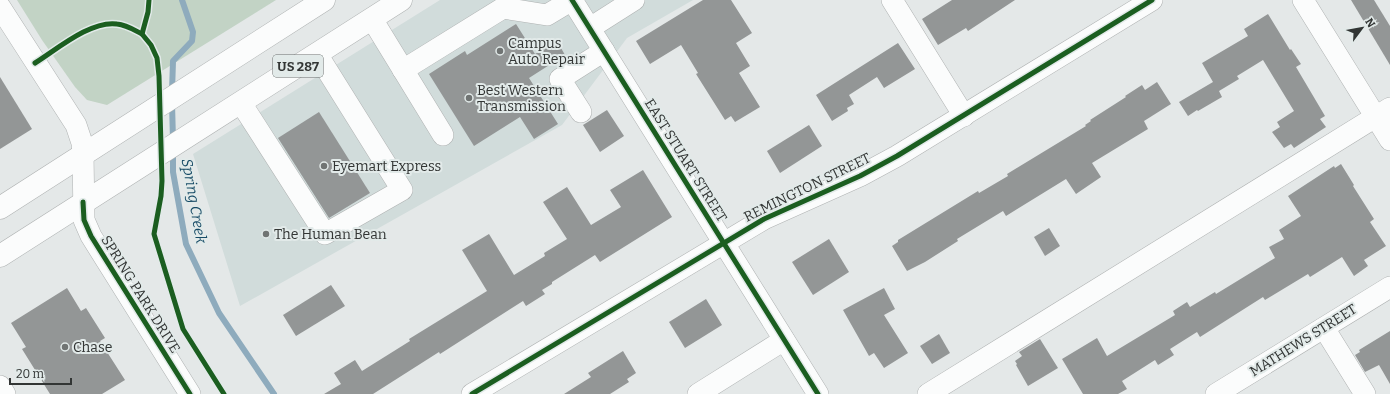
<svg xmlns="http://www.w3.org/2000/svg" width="1390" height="394" font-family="Bitter,serif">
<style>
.built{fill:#d1dcdb}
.green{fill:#c2d3c5}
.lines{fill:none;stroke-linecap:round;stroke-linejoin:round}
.stream{stroke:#8eabbd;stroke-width:6}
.building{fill:#939696}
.minor-casing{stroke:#afb2b2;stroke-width:22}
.highway-casing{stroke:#afb2b2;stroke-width:23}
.minor{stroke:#fbfcfc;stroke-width:21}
.highway{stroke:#fbfcfc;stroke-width:22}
.cycleway-casing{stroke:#e2eae9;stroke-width:8}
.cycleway{stroke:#1b5e20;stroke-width:5}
.poi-dot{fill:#707473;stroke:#e2eae9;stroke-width:1.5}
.labels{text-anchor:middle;stroke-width:4;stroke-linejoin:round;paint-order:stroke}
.shield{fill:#e2eae9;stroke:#676b6a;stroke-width:1}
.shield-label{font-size:13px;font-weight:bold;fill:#323534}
.poi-label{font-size:14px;fill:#323534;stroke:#e2eae9;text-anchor:start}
.street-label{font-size:14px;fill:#323534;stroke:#e2eae9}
.water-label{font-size:15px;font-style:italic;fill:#174b66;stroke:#e2eae9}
</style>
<rect width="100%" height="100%" fill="#e4e8e8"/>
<path class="built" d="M440,0H693L627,38L562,125L240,306L193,154Z"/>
<path class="green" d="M17,0H276L107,105L87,100L75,87L42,40Z"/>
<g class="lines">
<g class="stream">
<path d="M172,92L173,61L192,41L193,32L182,0"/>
<path d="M172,103L173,140"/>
<path d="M173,151V172L186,244L219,313L274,394"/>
</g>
</g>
<g class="building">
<path d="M703,0H731L752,33L736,43L750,66L739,73L760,107L735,122L731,116L725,120L696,74L698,73L681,45L650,64L636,41Z"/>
<path d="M952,0H1015L968,31L966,28L938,45L922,19Z"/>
<path d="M1351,0H1374L1390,26V65Z"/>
<path d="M1268,14L1290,50L1291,49L1301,64L1296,67L1325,116L1320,119L1326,127L1294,148L1291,144L1284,148L1272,132L1280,127L1277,122L1294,111L1263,60L1237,76L1239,79L1219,91L1222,97L1198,111L1197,110L1188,116L1179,102L1213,82L1202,63L1248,36L1244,29Z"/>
<path d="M516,24L535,54L557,41L565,55L529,78L558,124L534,139L520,117L474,146L429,74L465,51L467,55Z"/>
<path d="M898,43L915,69L884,88L877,77L849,95L854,104L847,108L848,111L832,121L816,95Z"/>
<path d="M0,77L32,129L0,149Z"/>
<path d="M1157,82L1171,104L1144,121L1148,129L1092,163L1101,177L1076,194L1066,179L1006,216L1003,211L957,239L958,241L925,262L907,271L892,246L898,242V240L978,191L979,193L1008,176L1007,174L1086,126L1085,125L1091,121L1090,120L1126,97L1125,96L1142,85L1145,90Z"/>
<path d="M607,110L624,136L600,152L583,125Z"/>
<path d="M319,112L370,193L329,218L278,138Z"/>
<path d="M809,125L822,146L780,173L767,151Z"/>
<path d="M1341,164L1354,185L1353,186L1374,219L1370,222L1386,246L1364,260L1368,266L1354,276L1342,257L1310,277L1308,274L1265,300L1263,297L1200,337L1197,332L1170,349L1174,355L1158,365L1155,360L1122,381L1127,389L1118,394H1083L1062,359L1097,338L1107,356L1175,315L1173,311L1187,302L1190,307L1215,292L1216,294L1275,258L1269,247L1284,239L1279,230L1301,216L1288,196L1334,166L1335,168Z"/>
<path d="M643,170L672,217L600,262L595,255L552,282V284L542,290L545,294L526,306L523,301L440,354L439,352L373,394H324L341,384L334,373L355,360L362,371L410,341L409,339L487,291L462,250L489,234L514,275L545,256L544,253L567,239L543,202L567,187L591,225L621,207L610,190Z"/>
<path d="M1049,228L1060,246L1045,256L1034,237Z"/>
<path d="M829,239L849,272L813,295L792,262Z"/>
<path d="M331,285L345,306L296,336L283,315Z"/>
<path d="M67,288L81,311L86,308L105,338L100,341L125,380L102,394H50L22,349L26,347L11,323Z"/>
<path d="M884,288L895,309L884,315L908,353L884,368L874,353L869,356L843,310Z"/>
<path d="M706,299L722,325L685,348L669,322Z"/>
<path d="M1390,331V384L1379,365L1365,372L1355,355L1360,352L1359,350Z"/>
<path d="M939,334L950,353L932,364L920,346Z"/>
<path d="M1040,339L1058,368L1028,386L1016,365L1017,364L1015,361L1022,356L1019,352Z"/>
<path d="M623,351L636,373L627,379L629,382L610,394H564L591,377L588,373Z"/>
</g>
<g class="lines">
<g class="minor-casing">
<g id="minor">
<path d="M572,0L818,394"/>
<path d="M892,0L964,116"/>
<path d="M1303,0L1390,140"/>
<path d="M0,7L76,125L82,143L83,153L84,220L91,236L190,394"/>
<path d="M372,19L443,135"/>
<path d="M590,28L634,0"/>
<path d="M403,70L503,8L547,15L572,0"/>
<path d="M241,103L325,234L402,190L317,54"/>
<path d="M581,112L560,79L604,51"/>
<path d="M1324,328L1365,394"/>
<path d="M0,386L5,394"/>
<path d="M472,394L764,219L860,176L897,156L1152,0"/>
<path d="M698,394L784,340"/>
<path d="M928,394L1390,108"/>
<path d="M1216,394L1390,287"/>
</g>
</g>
<g class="highway-casing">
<g id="highway">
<path d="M0,208L324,0"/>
<path d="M0,256L401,0"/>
</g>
</g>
<use href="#minor" class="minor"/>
<use href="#highway" class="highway"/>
<g class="cycleway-casing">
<g id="cycleway">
<path d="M149,0L148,12L142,34L151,45L157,58L159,76L162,181L161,196L154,234L183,329L224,394"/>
<path d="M572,0L818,394"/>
<path d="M35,63C56,50 91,20 117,24C127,25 134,30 142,34"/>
<path d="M83,202L84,220L91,236L190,394"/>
<path d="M472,394L764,219L860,176L897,156L1152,0"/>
</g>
</g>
<use href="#cycleway" class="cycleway"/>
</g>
<g class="poi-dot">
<circle cx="500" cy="51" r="4"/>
<circle cx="469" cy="98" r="4"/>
<circle cx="324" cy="166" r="4"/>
<circle cx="266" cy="234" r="4"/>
<circle cx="65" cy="347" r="4"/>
</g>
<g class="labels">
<rect class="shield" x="273" y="55" width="50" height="22" rx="3"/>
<g class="shield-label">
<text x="298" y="71">US 287</text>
</g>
<g class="poi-label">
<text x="508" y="48">Campus<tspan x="508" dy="16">Auto Repair</tspan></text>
<text x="477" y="95">Best Western<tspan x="477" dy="16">Transmission</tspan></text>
<text x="332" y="171">Eyemart Express</text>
<text x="274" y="239">The Human Bean</text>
<text x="73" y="352">Chase</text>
</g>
<g class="street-label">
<text transform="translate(686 160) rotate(58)" y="5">EAST STUART STREET</text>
<text transform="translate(807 187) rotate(-26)" y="5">REMINGTON STREET</text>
<text transform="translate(141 294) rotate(58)" y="5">SPRING PARK DRIVE</text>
<text transform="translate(1303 340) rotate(-32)" y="5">MATHEWS STREET</text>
</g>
<g class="water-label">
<text transform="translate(194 201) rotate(80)" y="5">Spring Creek</text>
</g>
</g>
<g transform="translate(1362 28) rotate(58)" stroke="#e2eae9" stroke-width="3" paint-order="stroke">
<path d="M0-3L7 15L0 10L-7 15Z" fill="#323534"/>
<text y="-6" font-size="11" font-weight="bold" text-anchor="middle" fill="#323534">N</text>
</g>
<path d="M10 378v6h61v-6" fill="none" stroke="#323534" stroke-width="2"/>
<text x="16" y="378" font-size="12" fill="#323534" stroke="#e2eae9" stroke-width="3" paint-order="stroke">20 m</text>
</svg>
